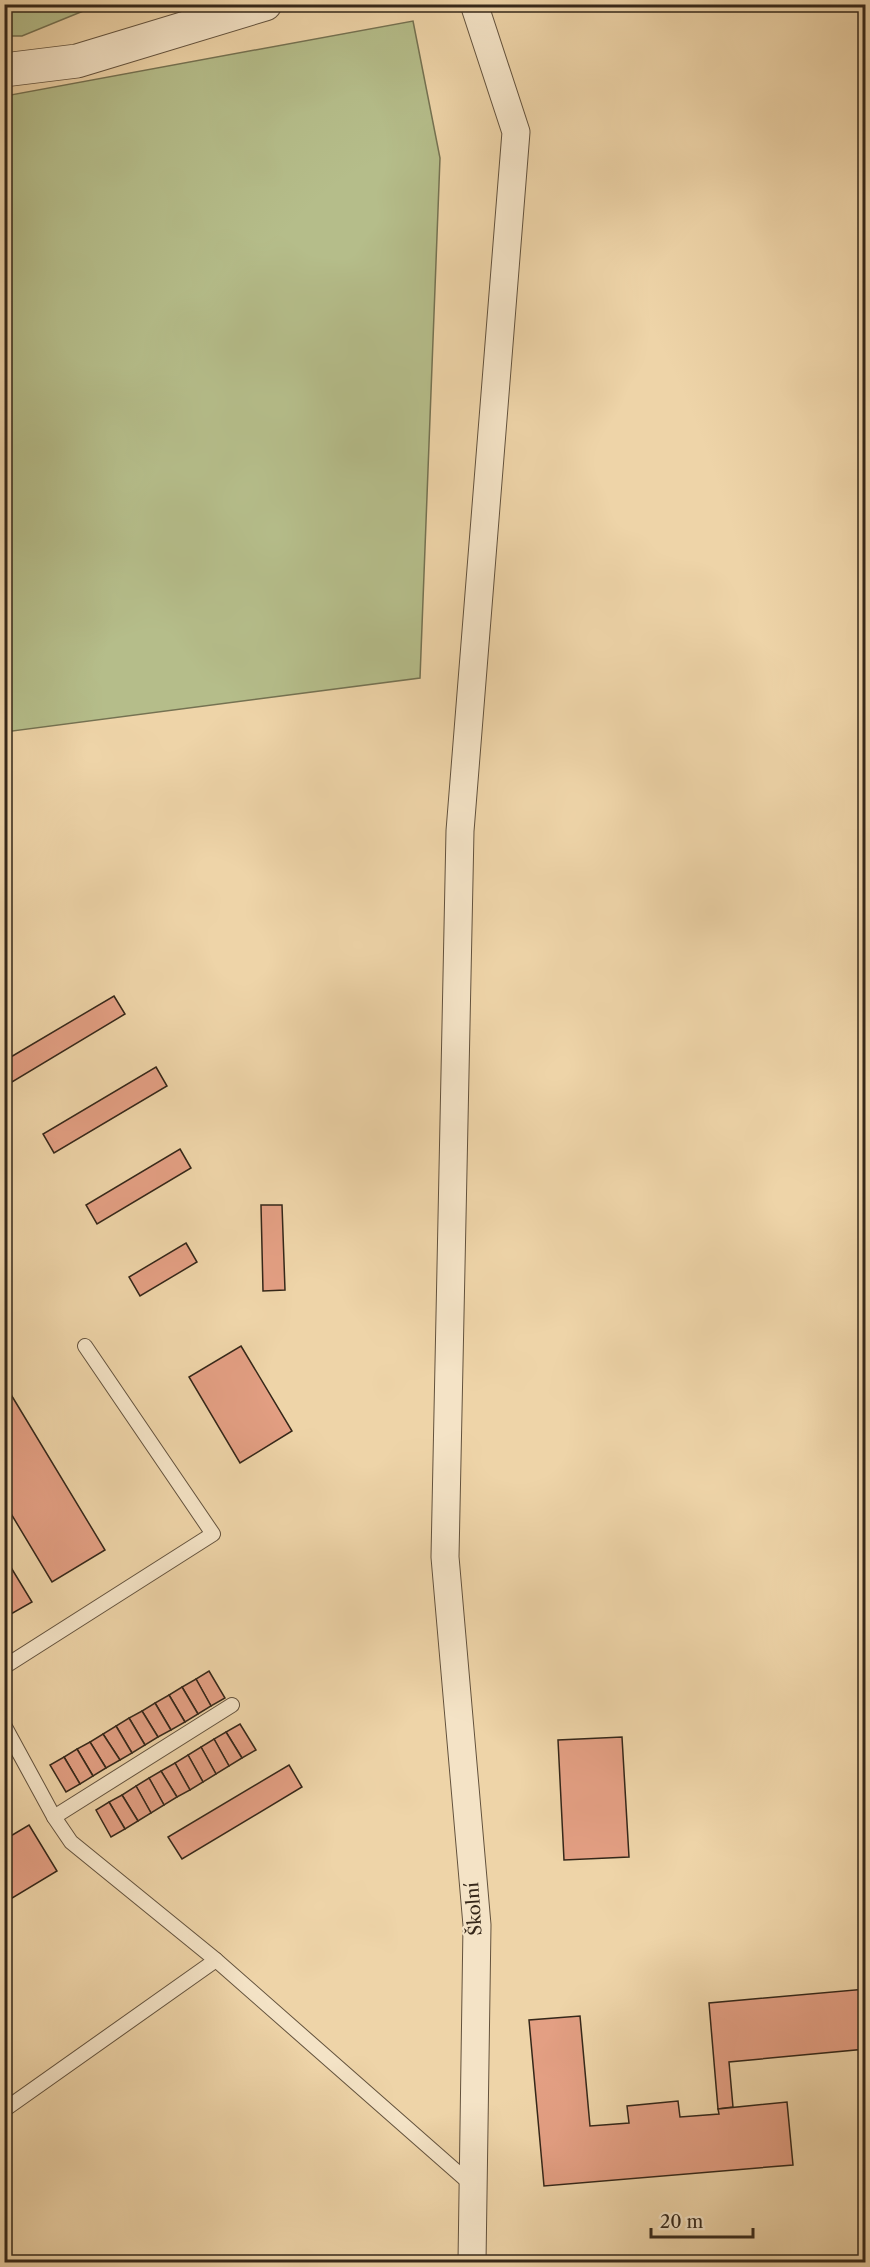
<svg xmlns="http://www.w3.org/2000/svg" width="870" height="2267" font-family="'Libre Caslon Text',serif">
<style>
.green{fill:#b5bd8a;stroke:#757252;stroke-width:1.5}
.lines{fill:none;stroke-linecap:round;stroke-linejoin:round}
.stream{stroke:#727f6b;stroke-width:10}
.building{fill:#e39f83;stroke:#352719;stroke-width:1.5}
.service-casing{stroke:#63523d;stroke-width:16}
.minor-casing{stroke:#63523d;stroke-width:29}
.tertiary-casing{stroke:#63523d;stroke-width:35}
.service{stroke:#f4e3c6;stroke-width:14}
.minor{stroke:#f4e3c6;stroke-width:27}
.tertiary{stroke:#f4e3c6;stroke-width:33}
.labels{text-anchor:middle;stroke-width:4.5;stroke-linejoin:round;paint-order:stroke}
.street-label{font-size:18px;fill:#352719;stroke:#f4e3c6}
</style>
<rect width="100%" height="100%" fill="#eed4a8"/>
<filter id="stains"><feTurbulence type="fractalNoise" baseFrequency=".00333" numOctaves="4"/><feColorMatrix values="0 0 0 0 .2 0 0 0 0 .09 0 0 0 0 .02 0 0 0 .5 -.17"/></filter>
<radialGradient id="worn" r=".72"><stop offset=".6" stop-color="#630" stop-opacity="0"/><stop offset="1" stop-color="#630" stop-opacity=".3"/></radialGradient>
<g class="green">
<path d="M4,5L5,4L98,5L22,36H5Z"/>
<path d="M413,21L440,158L420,678L5,732V96Z"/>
</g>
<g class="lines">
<path class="stream" d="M433,2262L435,2260"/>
</g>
<g class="building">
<path d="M114,996L125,1014L12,1082L4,1069V1061Z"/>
<path d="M156,1067L167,1086L54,1153L43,1134Z"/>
<path d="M180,1149L191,1168L97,1224L86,1205Z"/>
<path d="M261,1205H282L285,1290L263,1291Z"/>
<path d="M186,1243L197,1262L140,1296L129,1277Z"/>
<path d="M241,1346L292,1431L240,1463L189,1377Z"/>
<path d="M4,1383L105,1550L52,1582L4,1502Z"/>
<path d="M4,1556L32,1602L4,1618Z"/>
<path d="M209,1671L225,1698L211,1706L196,1679Z"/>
<path d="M196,1679L211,1706L198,1714L182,1687Z"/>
<path d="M182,1687L198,1714L185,1722L169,1695Z"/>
<path d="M169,1695L185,1722L171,1730L155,1703Z"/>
<path d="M155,1703L171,1730L158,1737L142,1711Z"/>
<path d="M142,1711L158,1737L145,1745L129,1718Z"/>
<path d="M129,1718L145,1745L132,1753L116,1726Z"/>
<path d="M240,1724L256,1750L242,1758L226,1732Z"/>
<path d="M116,1726L132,1753L120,1760L103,1734Z"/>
<path d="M226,1732L242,1758L229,1766L214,1739Z"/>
<path d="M103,1734L120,1760L106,1768L90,1742Z"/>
<path d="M622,1737L629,1857L564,1860L558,1740Z"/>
<path d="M214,1739L229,1766L216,1774L201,1747Z"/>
<path d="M90,1742L106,1768L93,1776L77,1749Z"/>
<path d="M201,1747L216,1774L203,1782L188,1755Z"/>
<path d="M77,1749L93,1776L80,1784L64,1757Z"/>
<path d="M188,1755L203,1782L190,1790L175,1763Z"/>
<path d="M64,1757L80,1784L66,1792L50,1765Z"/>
<path d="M175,1763L190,1790L177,1797L161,1771Z"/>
<path d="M289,1765L302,1787L182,1859L168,1837Z"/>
<path d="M161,1771L177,1797L164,1805L149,1778Z"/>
<path d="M149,1778L164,1805L151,1813L136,1786Z"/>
<path d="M136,1786L151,1813L138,1821L122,1795Z"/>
<path d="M122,1795L138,1821L125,1829L109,1802Z"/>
<path d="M109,1802L125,1829L111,1837L96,1810Z"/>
<path d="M29,1825L57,1871L4,1903V1840Z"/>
<path d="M866,1989V2049L729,2062L733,2107L718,2109L709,2003Z"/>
<path d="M580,2016L590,2126L629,2123L627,2106L678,2101L680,2117L719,2114L718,2109L787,2102L793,2165L544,2186L529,2020Z"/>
</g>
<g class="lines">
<g class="service-casing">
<g id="service">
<path d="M4,1667L213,1534L85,1346"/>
<path d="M4,1725L54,1817L71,1842L216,1960L473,2186"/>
<path d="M54,1817L232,1705"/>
<path d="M4,2110L216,1960"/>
</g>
</g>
<g class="minor-casing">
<path id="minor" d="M472,2262L477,1925L445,1557L460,831L516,132L474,4"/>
</g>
<g class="tertiary-casing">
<path id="tertiary" d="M4,70L77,61L265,4"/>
</g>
<use href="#service" class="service"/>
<use href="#minor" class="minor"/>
<use href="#tertiary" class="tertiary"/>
</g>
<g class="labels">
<g class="street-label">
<text transform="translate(474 1909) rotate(-94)" y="6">Školní</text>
</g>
</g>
<rect width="870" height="2267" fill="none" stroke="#eed4a8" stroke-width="24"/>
<rect x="6" y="6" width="858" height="2255" fill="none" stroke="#352719" stroke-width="3"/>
<rect x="12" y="12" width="846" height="2243" fill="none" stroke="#352719" stroke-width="1.5"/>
<path d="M651 2228v9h102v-9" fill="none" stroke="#352719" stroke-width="3"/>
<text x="660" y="2228" font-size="18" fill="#352719" stroke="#f4e3c6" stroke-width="4.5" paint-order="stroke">20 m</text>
<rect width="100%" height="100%" filter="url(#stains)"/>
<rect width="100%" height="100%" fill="url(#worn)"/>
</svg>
